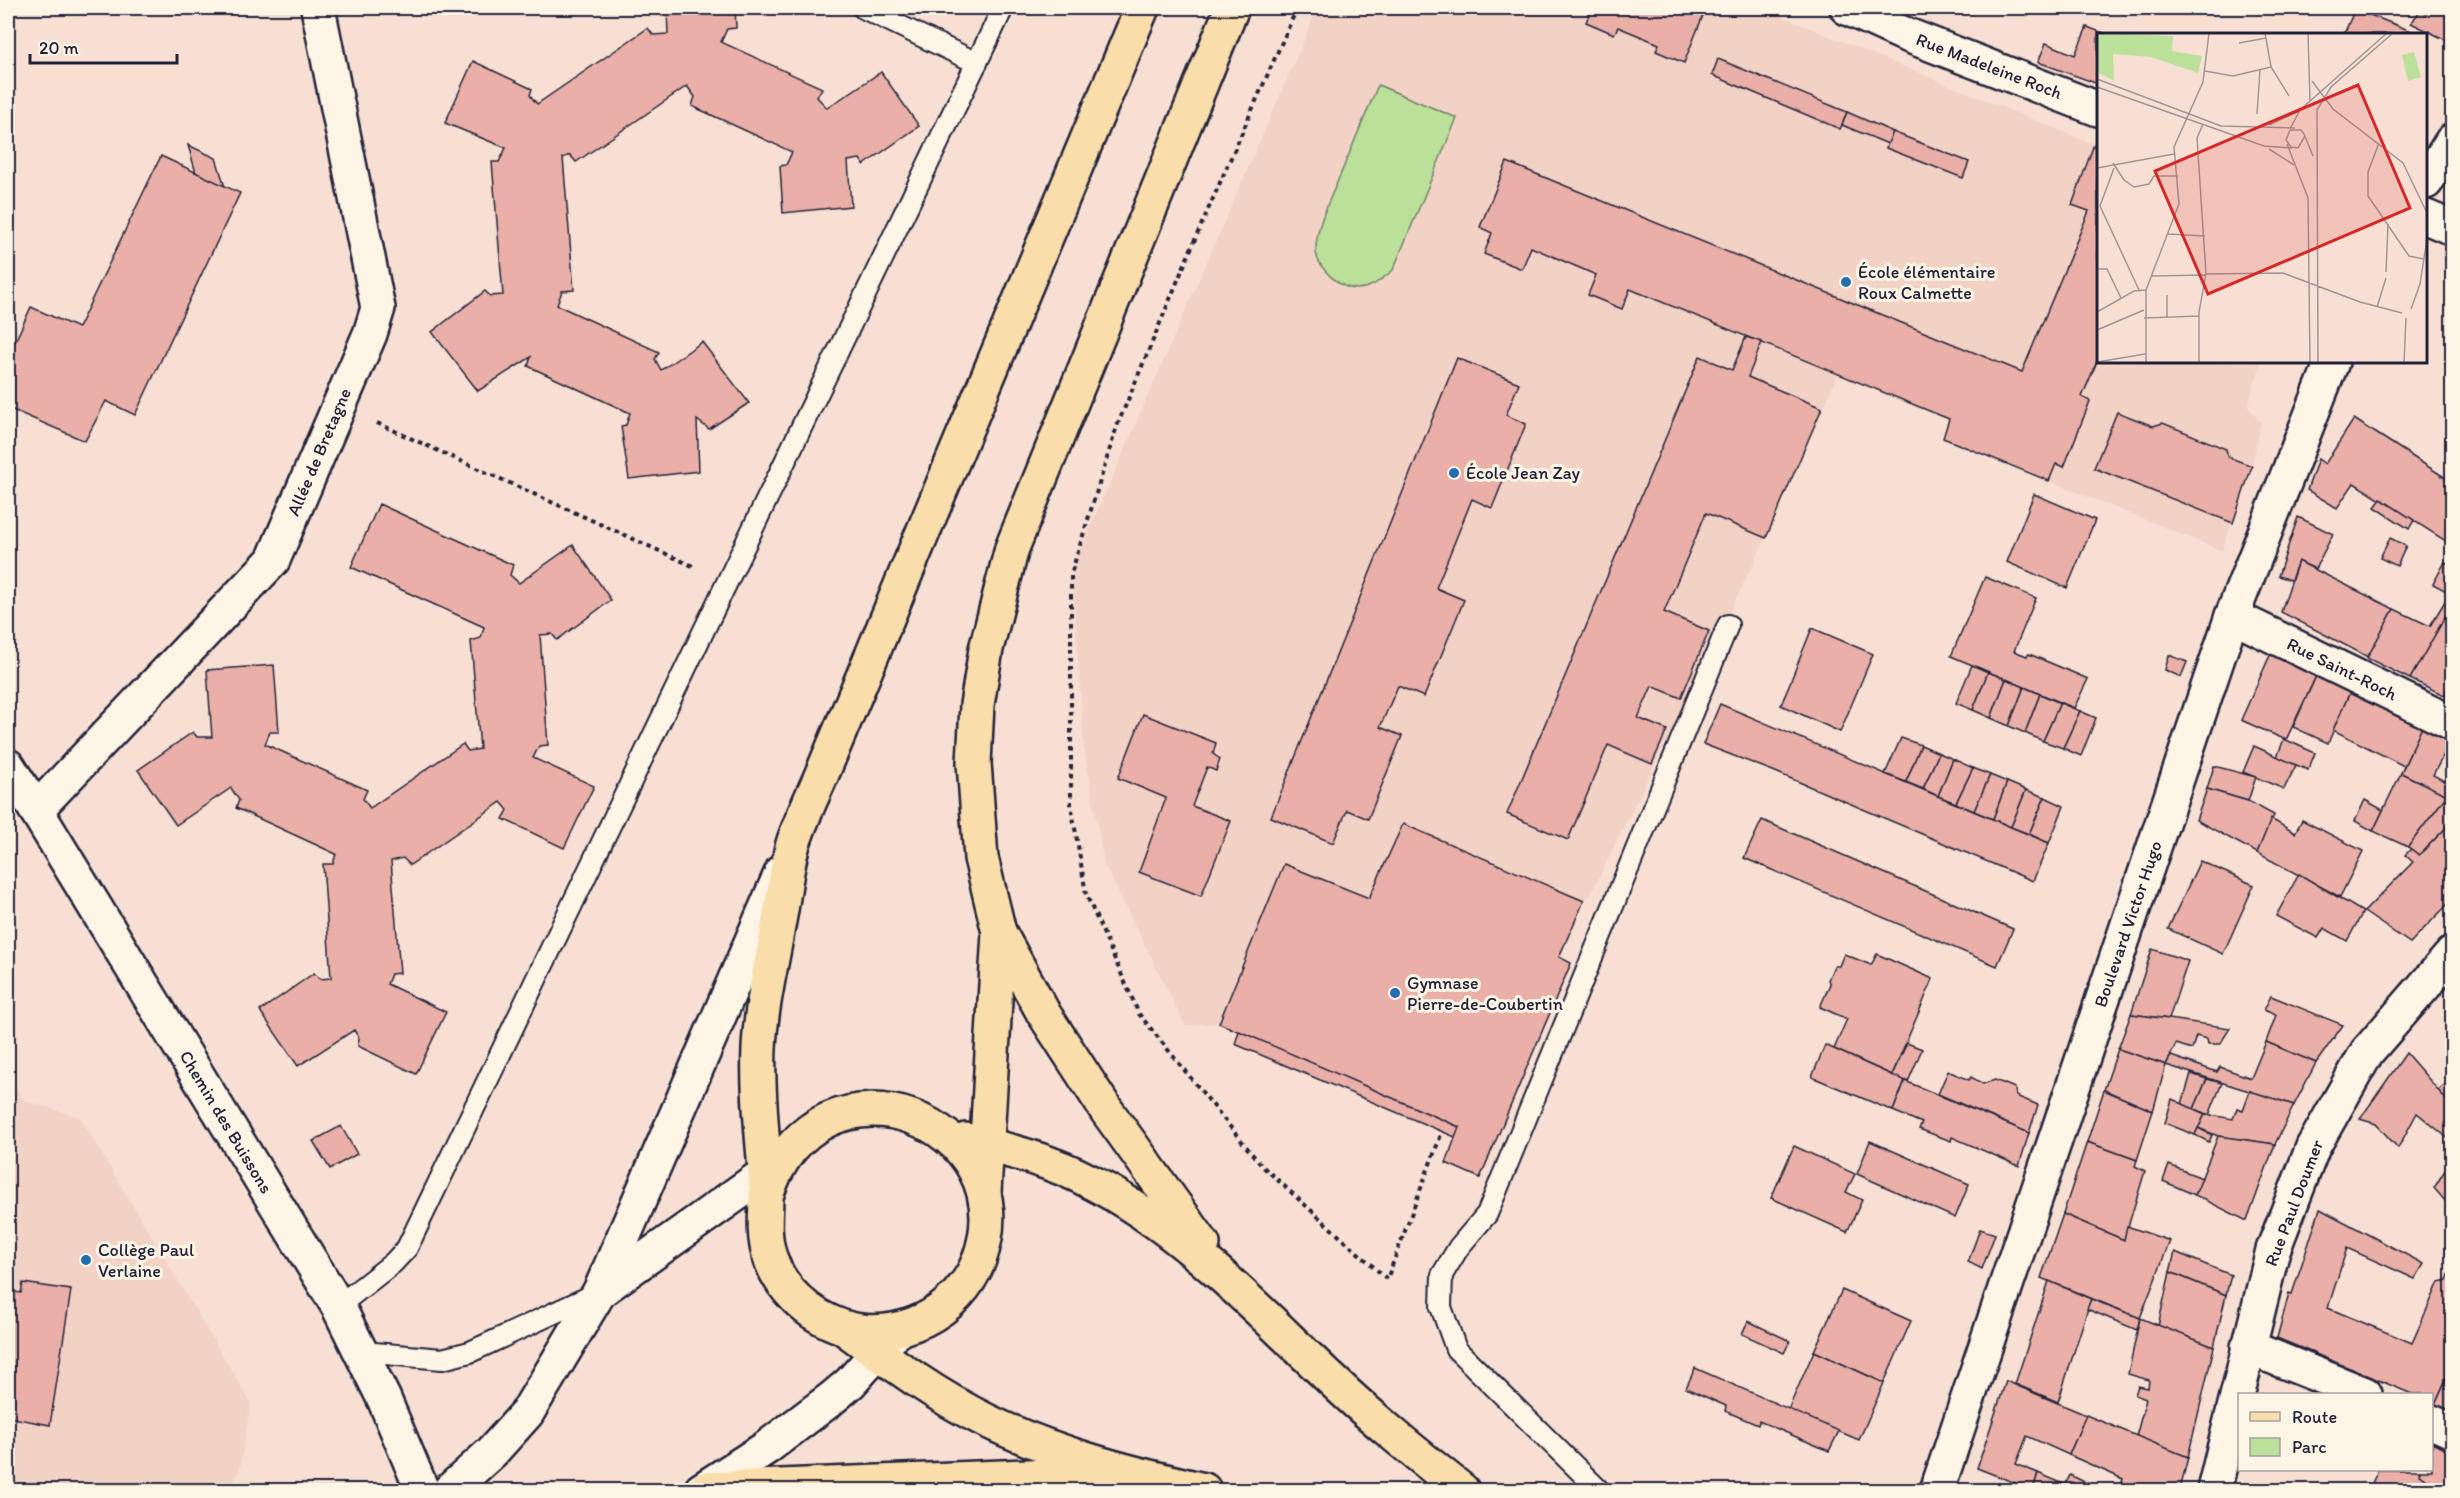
<svg xmlns="http://www.w3.org/2000/svg" width="2460" height="1498" font-family="Itim,sans-serif">
<style>
.built{fill:#f3d2c6}
.green{fill:#bbe09a;stroke:#6e816a;stroke-width:1.5}
.building{fill:#eab0a8;stroke:#22223b;stroke-width:1.5}
.lines{fill:none;stroke-linecap:round;stroke-linejoin:round}
.service-casing{stroke:#22223b;stroke-width:24}
.minor-casing{stroke:#22223b;stroke-width:38}
.secondary-casing{stroke:#22223b;stroke-width:38}
.primary-casing{stroke:#22223b;stroke-width:38}
.path{stroke:#22223b;stroke-width:4;stroke-dasharray:4.5 4.5;stroke-linecap:butt}
.service{stroke:#fcf5e5;stroke-width:20}
.minor{stroke:#fcf5e5;stroke-width:33}
.secondary{stroke:#fcf5e5;stroke-width:33}
.primary{stroke:#f9deab;stroke-width:33}
.poi-dot{fill:#1f6fb2;stroke:#fcf5e5;stroke-width:2}
.labels{text-anchor:middle;stroke-width:6;stroke-linejoin:round;paint-order:stroke}
.street-label{font-size:18px;fill:#22223b;stroke:#fcf5e5}
.poi-label{font-size:18px;fill:#22223b;stroke:#fcf5e5;text-anchor:start}
.inset-road{fill:none;stroke:#a29496;stroke-width:1.5}
.view{fill:#d62828;fill-opacity:0.15;stroke:#d62828;stroke-width:3}
.inset-edge{fill:none;stroke:#22223b;stroke-width:3}
</style>
<rect width="100%" height="100%" fill="#f7e0d3"/>
<filter id="ink" filterUnits="userSpaceOnUse"><feTurbulence type="fractalNoise" baseFrequency=".0167" numOctaves="2"/><feDisplacementMap in="SourceGraphic" scale="12" xChannelSelector="R" yChannelSelector="G"/><feConvolveMatrix kernelMatrix="1 2 1 2 8 2 1 2 1" color-interpolation-filters="sRGB"/></filter>
<g filter="url(#ink)">
<g class="built">
<path d="M1318,8H1761L2098,146V362H2262L2251,393L2249,407L2261,423L2252,466L2222,551L1943,438L1949,419L1838,374L1766,538L1591,894L1584,901L1403,824L1369,898L1284,864L1219,1023L1185,1025L1104,864L1084,748L1072,569Z"/>
<path d="M8,1071L23,1100L80,1117L251,1403L239,1474L228,1490H8Z"/>
</g>
<path class="green" d="M1378,85L1457,118L1393,270C1379,282 1364,295 1344,286C1333,280 1317,266 1316,252C1315,227 1330,200 1339,178C1352,147 1365,116 1378,85Z"/>
<g class="building">
<path d="M667,8H735L736,28L727,29L721,42L822,88L817,97L827,108L881,72L919,126L864,165L860,159L848,161L851,206L783,213L780,166L786,165L792,152L692,106L695,97L687,86L576,162L570,155L563,158L574,290L562,291L557,305L659,352L655,359L661,370L702,342L749,403L709,429L697,420L699,471L629,479L621,426L626,425L630,413L528,366L531,357L478,391L432,332L485,291L490,296L503,295L492,162H499L506,148L445,123L473,61L532,89L530,95L537,104L648,28L653,35L668,34Z"/>
<path d="M1592,8H1706L1684,63L1656,51L1659,44L1618,27L1614,34L1586,22Z"/>
<path d="M2422,8H2452V43L2411,23Z"/>
<path d="M2355,9L2419,34H2344Z"/>
<path d="M2087,27L2106,34H2098V84L2038,62L2046,43L2075,55Z"/>
<path d="M1718,59L1847,112L1842,125L1840,129L1712,75Z"/>
<path d="M1847,112L1893,132L1888,144L1842,125Z"/>
<path d="M1893,132L1969,162L1963,178L1886,148Z"/>
<path d="M2094,144L2098,146V359L2082,397L2090,401L2064,467L2056,464L2049,481L1943,438L1949,419L1630,289L1622,309L1588,295L1596,275L1531,247L1522,269L1484,254L1492,233L1480,227L1507,162L2022,372L2089,211L2072,205Z"/>
<path d="M188,145L216,158L225,187L196,173Z"/>
<path d="M161,156L240,193L135,415L106,401L85,441L8,408V357L31,307L78,328Z"/>
<path d="M1746,337L1762,342L1748,377L1822,408L1766,538L1706,513L1664,612L1709,631L1681,698L1652,686L1638,718L1667,730L1652,764L1608,745L1568,840L1507,814L1700,356L1732,370Z"/>
<path d="M1457,358L1519,383L1506,415L1526,424L1492,508L1472,499L1436,588L1464,600L1424,697L1398,686L1380,727L1402,736L1368,819L1347,810L1333,843L1271,817Z"/>
<path d="M2117,412L2153,426L2163,423L2226,449L2228,457L2252,466L2233,523L2094,468Z"/>
<path d="M2354,419L2452,482V545L2354,483L2337,508L2307,490L2318,459L2325,464Z"/>
<path d="M2034,494L2095,520L2067,588L2007,562Z"/>
<path d="M2381,499L2414,520L2409,529L2375,507Z"/>
<path d="M379,504L513,565L510,575L519,583L573,545L611,600L557,640L552,634L540,635L548,745L539,746L533,758L594,786L564,848L503,819L508,810L501,802L410,865L403,858L391,861L400,973L391,974L387,984L446,1012L416,1074L358,1046L359,1038L354,1030L298,1066L260,1011L314,973L320,979L331,978L323,864H333L336,854L236,808L239,800L231,788L176,825L138,770L193,732L197,737H212L207,670L274,665L279,732H270L265,744L367,790L363,799L370,808L463,744L468,751L480,749L471,641L481,638L484,627L351,567Z"/>
<path d="M2298,517L2333,534L2315,569L2298,561L2291,580L2278,576Z"/>
<path d="M2390,538L2406,546L2397,566L2380,558Z"/>
<path d="M2298,561L2394,609L2368,657L2281,612Z"/>
<path d="M2445,562L2452,566V594L2433,584Z"/>
<path d="M1985,577L2036,598L2014,651L2027,656L2029,654L2088,679L2074,708L1951,656Z"/>
<path d="M2450,593L2452,594V605L2410,679L2367,658L2394,609L2430,626Z"/>
<path d="M2452,605V632L2450,635L2452,637V683L2444,695L2410,679Z"/>
<path d="M1812,628L1873,654L1840,732L1781,705Z"/>
<path d="M2271,653L2317,674L2286,740L2241,720Z"/>
<path d="M2169,655L2187,662L2181,677L2165,670Z"/>
<path d="M1972,665L1988,672L1973,710L1956,703Z"/>
<path d="M1988,672L2006,679L1991,718L1973,710Z"/>
<path d="M2317,674L2351,690L2328,743L2293,727Z"/>
<path d="M2006,679L2024,687L2009,726L1991,718Z"/>
<path d="M2024,687L2040,694L2025,733L2009,726Z"/>
<path d="M2351,690L2425,722L2404,766L2333,730Z"/>
<path d="M2040,694L2060,703L2043,741L2025,733Z"/>
<path d="M2060,703L2080,711L2063,748L2043,741Z"/>
<path d="M1720,704L2049,843L2033,881L1773,771L1703,744Z"/>
<path d="M2080,711L2096,718L2081,756L2063,748Z"/>
<path d="M1143,714L1216,743L1213,754L1220,759L1216,771L1207,767L1192,806L1231,821L1201,896L1139,872L1166,798L1118,778Z"/>
<path d="M2423,725L2452,739L2433,775L2452,785V798L2401,773Z"/>
<path d="M1901,738L1921,745L1906,782L1885,774Z"/>
<path d="M2284,739L2315,753L2308,770L2277,757Z"/>
<path d="M1921,745L1939,753L1923,789L1906,782Z"/>
<path d="M2254,746L2296,765L2284,789L2243,772Z"/>
<path d="M1939,753L1953,759L1938,796L1923,789Z"/>
<path d="M1953,759L1973,768L1956,803L1938,796Z"/>
<path d="M2214,766L2256,777L2248,801L2207,789Z"/>
<path d="M1973,768L1990,775L1974,811L1956,803Z"/>
<path d="M2401,773L2447,795L2408,847L2373,831Z"/>
<path d="M1990,775L2007,782L1993,819L1974,811Z"/>
<path d="M2007,782L2026,790L2011,827L1993,819Z"/>
<path d="M2207,789L2248,801L2274,815L2257,853L2196,820Z"/>
<path d="M2026,790L2045,797L2029,834L2011,827Z"/>
<path d="M2447,795L2452,798V822L2419,855L2408,847Z"/>
<path d="M2045,797L2064,806L2049,843L2029,834Z"/>
<path d="M2365,800L2383,810L2373,831L2355,821Z"/>
<path d="M2271,819L2295,833L2302,820L2363,851L2340,897L2257,853Z"/>
<path d="M1762,820L2013,929L1997,966L1744,858Z"/>
<path d="M2452,822V900L2410,943L2364,912L2413,862L2405,855L2411,849L2419,855Z"/>
<path d="M1403,824L1584,901L1559,957L1571,963L1480,1178L1446,1163L1459,1127L1219,1023L1284,864L1369,898Z"/>
<path d="M2200,861L2254,885L2223,954L2168,929Z"/>
<path d="M2299,874L2363,912L2347,941L2324,928L2318,938L2276,916Z"/>
<path d="M2152,949L2188,961L2169,1019L2131,1014Z"/>
<path d="M1844,954L1871,965L1877,954L1933,979L1892,1075L1834,1049L1847,1019L1820,1007L1830,984L1828,980L1834,966H1839Z"/>
<path d="M2271,996L2343,1025L2316,1063L2266,1042L2276,1015L2264,1010Z"/>
<path d="M2131,1014L2169,1019L2230,1028L2220,1044H2208L2207,1039L2196,1036L2192,1049L2176,1044L2166,1065L2118,1049Z"/>
<path d="M1239,1031L1459,1127L1455,1137L1235,1044Z"/>
<path d="M2266,1042L2316,1063L2294,1105L2166,1065L2171,1056L2217,1072L2220,1067L2251,1078Z"/>
<path d="M1907,1043L1922,1049L1908,1082L1892,1075Z"/>
<path d="M1825,1045L1905,1081L1893,1111L1812,1077Z"/>
<path d="M2118,1049L2166,1065L2153,1111L2104,1090Z"/>
<path d="M2406,1053L2452,1106V1137L2450,1140L2417,1113L2398,1148L2376,1124L2360,1119Z"/>
<path d="M1948,1071L1969,1080L1971,1077L1983,1084L1995,1080L2015,1088L2016,1096L2038,1105L2029,1133L1938,1094Z"/>
<path d="M2191,1074L2207,1079L2194,1109L2182,1104Z"/>
<path d="M2207,1079L2222,1083L2209,1115L2194,1109Z"/>
<path d="M1905,1081L2029,1133L2019,1166L1952,1137L1951,1141L1919,1129L1922,1123L1893,1111Z"/>
<path d="M2450,1081L2452,1084V1106L2438,1090Z"/>
<path d="M2104,1090L2153,1111L2137,1160L2087,1142Z"/>
<path d="M2250,1091L2294,1105L2275,1144L2218,1136L2198,1128L2205,1114L2233,1119L2237,1108L2243,1110Z"/>
<path d="M2172,1099L2205,1114L2195,1135L2165,1123Z"/>
<path d="M341,1126L357,1154L330,1169L313,1141Z"/>
<path d="M2198,1128L2212,1135L2209,1142L2195,1135Z"/>
<path d="M2218,1136L2275,1144L2247,1221L2195,1195Z"/>
<path d="M1870,1141L1969,1184L1955,1218L1857,1174Z"/>
<path d="M2087,1142L2137,1160L2135,1166L2145,1171L2124,1240L2063,1214Z"/>
<path d="M1794,1146L1855,1174L1846,1192L1862,1200L1847,1232L1771,1198Z"/>
<path d="M2452,1159V1209L2434,1188Z"/>
<path d="M2169,1165L2202,1178L2195,1195L2163,1181Z"/>
<path d="M2320,1209L2424,1264L2415,1279L2347,1248L2328,1308L2412,1343L2439,1282L2447,1280L2452,1267V1366L2435,1404L2432,1402V1394H2412L2277,1338L2289,1293L2292,1294Z"/>
<path d="M2063,1214L2124,1240L2127,1226L2170,1241L2140,1318L2041,1278Z"/>
<path d="M1980,1229L1995,1234L1982,1269L1968,1262Z"/>
<path d="M2175,1252L2231,1275L2226,1295L2170,1272Z"/>
<path d="M2170,1272L2226,1295L2214,1347L2158,1326Z"/>
<path d="M2049,1281L2091,1299L2058,1402L2015,1384Z"/>
<path d="M23,1283L71,1290L50,1425L8,1417V1291L21,1293Z"/>
<path d="M1842,1290L1911,1321L1884,1383L1814,1351Z"/>
<path d="M2091,1299L2140,1318L2137,1330L2087,1309Z"/>
<path d="M2140,1318L2214,1347L2188,1457L2136,1437L2146,1399L2135,1395L2138,1386L2148,1388L2149,1380L2128,1374Z"/>
<path d="M1748,1321L1790,1341L1784,1353L1742,1334Z"/>
<path d="M1814,1351L1884,1383L1859,1440L1788,1410Z"/>
<path d="M2452,1366V1411L2435,1404Z"/>
<path d="M1695,1368L1839,1431L1829,1451L1759,1421L1758,1425L1725,1411L1726,1406L1686,1388Z"/>
<path d="M2006,1381L2086,1415L2069,1455L2027,1436L2016,1464L2038,1473L2033,1490L1977,1468Z"/>
<path d="M2086,1415L2188,1457L2180,1490H2119L2123,1479L2069,1455Z"/>
<path d="M2432,1443L2452,1453V1490H2428L2432,1483L2419,1474L2420,1470H2432Z"/>
<path d="M2378,1470H2420L2419,1474L2432,1483L2428,1490H2369Z"/>
<path d="M2038,1473L2066,1485L2063,1490H2033Z"/>
<path d="M2070,1475L2101,1490H2063Z"/>
</g>
<g class="lines">
<g class="service-casing">
<g id="service">
<path d="M863,8L977,63"/>
<path d="M338,1306L393,1263L407,1248L1003,8"/>
<path d="M363,1352L442,1359L470,1352L595,1294"/>
<path d="M1599,1490L1456,1349L1441,1307L1442,1275L1459,1247L1487,1214L1728,625"/>
</g>
</g>
<g class="minor-casing">
<g id="minor">
<path d="M1847,8L1902,33L2098,109"/>
<path d="M2426,182L2452,141"/>
<path d="M2426,217L2452,228"/>
<path d="M2232,616L2452,723"/>
<path d="M8,766L36,810L338,1306L384,1399L422,1490"/>
<path d="M36,810L273,560L370,334L378,308L318,8"/>
<path d="M2248,1347L2365,1394"/>
<path d="M2432,1422L2452,1431"/>
<path d="M1937,1490L2232,616L2332,362"/>
<path d="M2214,1490L2273,1250L2313,1147L2367,1052L2452,954"/>
</g>
</g>
<g class="secondary-casing">
<g id="secondary">
<path d="M600,1291L780,1163"/>
<path d="M450,1490L492,1452L527,1413L600,1291L782,871"/>
<path d="M701,1490L766,1448L831,1399L850,1383L896,1332"/>
</g>
</g>
<g class="primary-casing">
<g id="primary">
<path d="M999,932L1044,1014L1107,1111L1203,1244"/>
<path d="M966,1140C1009,1150 1052,1161 1091,1182C1186,1231 1256,1309 1333,1381C1374,1420 1418,1455 1462,1490"/>
<path d="M984,1192L999,932L981,858L974,763L977,705L986,649L1012,548L1232,8"/>
<path d="M766,1196C817,1038 1030,1121 979,1260C959,1313 897,1344 843,1327C808,1316 779,1288 769,1254C762,1230 767,1209 766,1185C763,1139 757,1094 759,1048C761,1005 772,963 779,921C784,896 786,868 793,844C802,816 816,789 827,762C853,701 878,641 903,580C982,389 1063,199 1142,8"/>
<path d="M845,1329C890,1362 936,1396 987,1421C1055,1454 1130,1473 1204,1490"/>
<path d="M705,1489L1126,1472"/>
</g>
</g>
<g class="path">
<path d="M1297,8L1196,237L1117,426L1071,574V804L1086,894L1139,1014L1261,1165L1387,1279L1442,1132"/>
<path d="M377,423L695,567"/>
</g>
<use href="#service" class="service"/>
<use href="#minor" class="minor"/>
<use href="#secondary" class="secondary"/>
<use href="#primary" class="primary"/>
</g>
</g>
<g class="poi-dot">
<circle cx="1846" cy="282" r="6"/>
<circle cx="1454" cy="473" r="6"/>
<circle cx="1395" cy="993" r="6"/>
<circle cx="86" cy="1260" r="6"/>
</g>
<g class="labels">
<g class="street-label">
<text transform="translate(1989 66) rotate(21)" y="6">Rue Madeleine Roch</text>
<text transform="translate(319 452) rotate(-67)" y="6">Allée de Bretagne</text>
<text transform="translate(2342 669) rotate(26)" y="6">Rue Saint-Roch</text>
<text transform="translate(2128 924) rotate(-71)" y="6">Boulevard Victor Hugo</text>
<text transform="translate(226 1122) rotate(59)" y="6">Chemin des Buissons</text>
<text transform="translate(2294 1203) rotate(-69)" y="6">Rue Paul Doumer</text>
</g>
<g class="poi-label">
<text x="1858" y="278">École élémentaire<tspan x="1858" dy="21">Roux Calmette</tspan></text>
<text x="1466" y="479">École Jean Zay</text>
<text x="1407" y="989">Gymnase<tspan x="1407" dy="21">Pierre-de-Coubertin</tspan></text>
<text x="98" y="1256">Collège Paul<tspan x="98" dy="21">Verlaine</tspan></text>
</g>
</g>
<g transform="translate(2097 33)">
<rect width="330" height="330" fill="#f7e0d3"/>
<path d="M0,0L76,3L75,18L105,23L101,40L54,24L16,21L17,48L0,39ZM317,19L324,44L311,48L305,22Z" fill="#bbe09a"/>
<path class="inset-road" d="M168,0L174,34L192,63M211,0L213,68M142,10L169,5M108,38L136,43L174,34M0,46L124,93L198,95M215,48L236,76L306,130L330,180M0,54L167,113L195,115M160,81L163,37M172,92L202,78M193,96L203,77L290,0M208,103L201,115L194,114L189,107L193,97H204L207,101L216,123M282,110L271,139V163L312,223L327,226M190,111L211,165L213,330M172,116L197,132M16,130L27,147L37,154L52,151L57,143H81M0,135L77,121M17,135L3,173L42,257M71,201L108,203M0,236H10L24,265M289,239L291,191M109,241L186,240L263,269L305,280M54,243L108,242M70,262V284M280,274L289,245M314,276L323,251L330,206M0,279L37,258L49,257M47,285L102,283M0,297L47,277M0,329L48,321M49,330V257L82,171L77,114L106,49L112,0M102,330V279L109,241L100,105L106,91M221,330L220,77L234,54L296,0M307,330L309,285"/>
<path class="view" d="M261,52L313,175L111,261L58,138Z"/>
<rect width="330" height="330" class="inset-edge"/>
</g>
<rect width="2460" height="1498" fill="none" stroke="#fcf5e5" stroke-width="30"/>
<rect x="15" y="15" width="2430" height="1468" fill="none" stroke="#22223b" stroke-width="2" filter="url(#ink)"/>
<rect x="2238" y="1393" width="195" height="78" fill="#fcf5e5" stroke="#a5a1a1" stroke-width="1.5"/>
<rect x="2250" y="1412" width="30" height="9" fill="#f9deab" stroke="#a5a1a1" stroke-width="1.5"/>
<text x="2292" y="1423" font-size="18" fill="#22223b">Route</text>
<rect x="2250" y="1438" width="30" height="18" fill="#bbe09a" stroke="#a5a1a1" stroke-width="1.5"/>
<text x="2292" y="1453" font-size="18" fill="#22223b">Parc</text>
<path d="M30 54v9h147v-9" fill="none" stroke="#22223b" stroke-width="3"/>
<text x="39" y="54" font-size="18" fill="#22223b" stroke="#fcf5e5" stroke-width="4.5" paint-order="stroke">20 m</text>
</svg>
